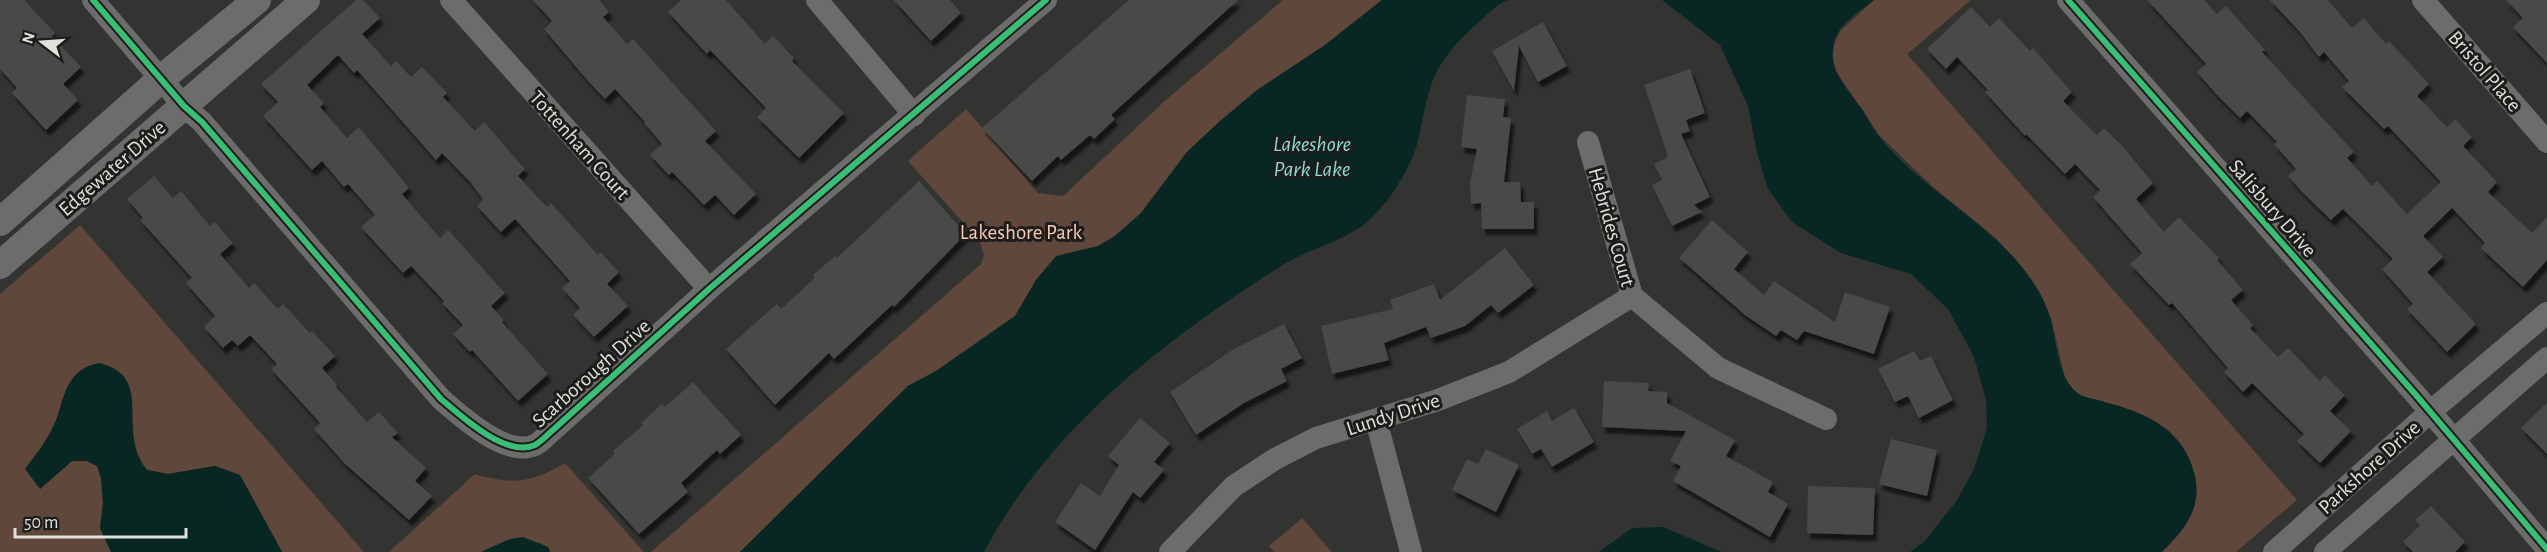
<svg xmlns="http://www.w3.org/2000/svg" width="2547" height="552" font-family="'Alegreya Sans',sans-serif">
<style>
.green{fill:#5f473b}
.water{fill:#082723}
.building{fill:#494947;filter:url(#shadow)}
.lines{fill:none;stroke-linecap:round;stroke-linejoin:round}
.minor{stroke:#6c6c6a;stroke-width:22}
.tertiary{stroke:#6c6c6a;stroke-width:28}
.cycleway-casing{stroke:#1c1c1a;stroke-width:10}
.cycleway{stroke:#3abd76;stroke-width:6}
.labels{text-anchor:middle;stroke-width:6;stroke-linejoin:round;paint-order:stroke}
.street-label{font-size:21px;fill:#e0e0dd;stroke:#1c1c1a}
.park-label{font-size:21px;fill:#fbcab4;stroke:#1c1c1a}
.water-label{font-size:22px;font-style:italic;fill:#8ddbcf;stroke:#1c1c1a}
</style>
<defs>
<filter id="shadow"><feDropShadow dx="3.5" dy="6" stdDeviation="1.5" flood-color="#0009"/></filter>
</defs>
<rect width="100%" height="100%" fill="#333431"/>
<g class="green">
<path d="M1283,0H1382L1325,45L1257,90L1219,122L1187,152L1141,213L1115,236L1098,246L1056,257L1036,280L1015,316L936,371L908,386L740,552H651L981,264L984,255L979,240L908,161L966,109L1038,193L1063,196L1166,100Z"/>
<path d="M1874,0H1971L1907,54L2297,500L2236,552H2162C2184,530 2202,509 2195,476C2182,420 2132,409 2082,396L2072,390L2066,382L2051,318L2021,266L1996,238L1933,187L1878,134L1836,71L1832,59L1835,42L1840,31Z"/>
<path d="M80,225L364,552H282L240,475L215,466L168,474L147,470C129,447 132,422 132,394L56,421L42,446L40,489L72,461H87L97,466L101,478L103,503L100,528L111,552H0V294Z"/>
<path d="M565,463L644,552H550L541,543L510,539L481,552H389L475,474C512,485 532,483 565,463Z"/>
<path d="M1302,518L1332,552H1274L1269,546Z"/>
</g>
<g class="water">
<path d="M1382,0H1508C1497,4 1488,14 1479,22C1465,34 1450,49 1440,66C1425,90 1424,121 1416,148C1408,173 1384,210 1362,226C1338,243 1306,250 1281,266C1164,340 1050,428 984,552H740L908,386L936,371L1015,316L1036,280L1056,256L1098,246L1115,236L1141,213L1187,152L1219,122L1257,90L1325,45Z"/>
<path d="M1662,0H1874C1859,12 1839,23 1834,43C1828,69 1844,84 1858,104C1866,113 1871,125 1878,135C1914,182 1975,214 2016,260C2028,274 2039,289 2046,306C2059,335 2053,379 2082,396C2132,409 2182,420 2195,476C2202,509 2184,530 2162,552H1910L1925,541L1957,500L1974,469L1987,428L1986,400L1974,357L1948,309L1911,274L1841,253L1792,222L1768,189L1757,153L1748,106L1720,45Z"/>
<path d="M99,363C156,376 115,430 147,470L168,474L215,466L240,475L282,552H111L100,528L103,503L101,478L97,466L87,461H72L40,489L25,469C34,456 45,444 52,430C65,403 62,370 99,363Z"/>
<path d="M1663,527L1722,552H1599L1632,528Z"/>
<path d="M523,537L548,547L550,552H481L510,539Z"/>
</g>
<g class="building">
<path d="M0,0H24L55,33L52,36L81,67L63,84L78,100L46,130L12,93L17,88L0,69Z"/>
<path d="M356,0H363L380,18L362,34L391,66L396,61L411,77L422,67L447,93L443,97L475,131L484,122L525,169L518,176L547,207L551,203L598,255L600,252L619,272L607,284L628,306L594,337L573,315L580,308L562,288L570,281L515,219L501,232L477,206L483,199L471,183L442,153L436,160L357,70L354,73L338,55L307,85L324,103L320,107L347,138L359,127L409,188L402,194L440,238L448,230L505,293L491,306L504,320L502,322L548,374L518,401L472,350L470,352L453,334L463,325L442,303L444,301L411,266L403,273L361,227L375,215L348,184L344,187L322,161L312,170L263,116L278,102L261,84Z"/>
<path d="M533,0H599L609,12L603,17L627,44L633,39L716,131L705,141L756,194L734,215L715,195L704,205L672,172L669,175L650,155L662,144L644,123L645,122L615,89L605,99L588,81L544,29L552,21Z"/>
<path d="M681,0H726L765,44L773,36L794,58L792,61L844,113L799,158L757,117L766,108L710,50L707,54L668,12Z"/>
<path d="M894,0H950L961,13L931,41Z"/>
<path d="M1129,0H1238L1111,115L1115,119L1094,139L1090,135L1061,160L1058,156L1032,181L982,128Z"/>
<path d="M2147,0H2204L2217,14L2226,6L2265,50L2262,52L2354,152L2347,158L2372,186L2377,181L2407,214L2441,182L2388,126L2384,129L2342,87L2349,81L2324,52L2319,57L2300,32L2270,0H2328L2352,28L2364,18L2386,44L2389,41L2429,84L2417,96L2447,127L2455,119L2472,137L2463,146L2497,182L2488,192L2532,233L2547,217V260L2523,287L2481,248L2485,243L2452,208L2423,236L2443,257L2427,272L2476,324L2447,352L2407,309L2413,304L2382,269L2393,259L2343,209L2331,220L2305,195L2288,176L2296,169L2274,144L2277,142L2247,111L2240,118L2216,94L2197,72L2206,64Z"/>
<path d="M2506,0H2547V63L2513,27L2523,18Z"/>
<path d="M1971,7L1990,27L1999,18L2030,51L2033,48L2072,92L2063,101L2097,135L2104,128L2125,149L2153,183L2136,199L2164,232L2179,217L2219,258L2217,260L2243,290L2231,300L2253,325L2250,328L2278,357L2288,348L2320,381L2325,375L2345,395L2330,411L2351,431L2320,463L2297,441L2304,434L2252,383L2243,392L2224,372L2228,368L2172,303L2169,305L2130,264L2142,253L2093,197L2100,190L2075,164L2065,174L2026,134L2025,136L1985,92L1988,90L1957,57L1946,69L1927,49Z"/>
<path d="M1543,22L1567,66L1538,82L1519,46L1514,91L1492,51Z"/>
<path d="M1690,69L1705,113L1686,120L1690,131L1681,134L1710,197L1694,205L1702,212L1672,226L1652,185L1662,180L1654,164L1668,157L1644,85Z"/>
<path d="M1467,95L1505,99L1503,117L1511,118L1504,182H1520L1521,202H1534V229H1482L1481,203L1471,204L1470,182L1477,149L1461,147Z"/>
<path d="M154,176L173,198L181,191L210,226L215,222L233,243L220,254L249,288L254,283L278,309L283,304L310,333L312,331L335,356L322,368L337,385L336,387L367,422L379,412L398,433L392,437L426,468L415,481L432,496L409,520L345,464L314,429L320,423L271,369L277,364L250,335L238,346L232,340L223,348L204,327L215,316L186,283L192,278L140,220L143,218L127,199Z"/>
<path d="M919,181L966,234L894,307L892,305L834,359L829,353L775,405L726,349L777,304L781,309L815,278L813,275L835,256L837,258Z"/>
<path d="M1712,220L1748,252L1734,269L1764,295L1774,281L1835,322L1845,292L1890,307L1874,354L1804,331L1797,340L1781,330L1776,336L1745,315L1679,258Z"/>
<path d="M1505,248L1534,285L1498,313L1491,305L1465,326L1431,338L1426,327L1384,343L1389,360L1332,374L1321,326L1393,309L1390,300L1434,284L1440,300Z"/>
<path d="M1284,324L1302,358L1281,369L1287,381L1244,403L1196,435L1170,392L1234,349Z"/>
<path d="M1914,351L1920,361L1931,356L1953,400L1919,418L1908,396L1895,402L1878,369Z"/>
<path d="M1604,381L1649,383L1648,391L1667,392V403L1735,440L1726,456L1773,482L1768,492L1788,504L1770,537L1673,481L1681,466L1670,461L1686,431L1602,427Z"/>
<path d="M693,382L741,435L720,454L717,450L681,483L688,492L639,534L588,478L615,454L613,451L643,425L641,423L662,404L665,407Z"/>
<path d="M2547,403V454L2521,428Z"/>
<path d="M1574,408L1594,442L1552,467L1541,449L1532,454L1517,429L1547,411L1552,421Z"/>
<path d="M1140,418L1170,443L1154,462L1164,470L1140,498L1133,492L1095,550L1055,522L1081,483L1100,496L1119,465L1108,456Z"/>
<path d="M1891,439L1937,450L1927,496L1879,484Z"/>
<path d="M1486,449L1519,465L1496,512L1452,490L1467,459L1478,464Z"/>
<path d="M1808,486L1875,488L1873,535L1807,533Z"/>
<path d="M2431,506L2465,542L2455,552H2413L2403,542L2420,525L2415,520Z"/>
</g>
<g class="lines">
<g class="minor">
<path d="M93,0L184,106L202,122L441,399C461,416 506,458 535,445C541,442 548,434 553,430L709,289L1046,0"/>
<path d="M451,0L709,289"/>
<path d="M817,0L914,115"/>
<path d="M2068,0L2416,395L2547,549"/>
<path d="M2423,0L2547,142"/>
<path d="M1588,142L1632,296L1718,368L1826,419"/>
<path d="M1376,420L1411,552"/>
<path d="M1170,552L1234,486L1275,459L1316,438L1438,400L1509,372L1632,296"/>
<path d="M2274,552L2430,412L2547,313"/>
<path d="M2325,552L2547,358"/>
</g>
<g class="tertiary">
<path d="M0,222L161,79L257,0"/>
<path d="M0,265L306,0"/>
</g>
<g class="cycleway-casing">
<g id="cycleway">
<path d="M93,0L184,106L202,122L441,399C461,416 506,458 535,445C541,442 548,434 553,430L709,289L1046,0"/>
<path d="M2068,0L2416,395L2547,549"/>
</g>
</g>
<use href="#cycleway" class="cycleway"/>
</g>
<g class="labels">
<g class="street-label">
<text transform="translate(2485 71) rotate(49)" y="7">Bristol Place</text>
<text transform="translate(580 145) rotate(48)" y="7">Tottenham Court</text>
<text transform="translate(112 168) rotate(-41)" y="7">Edgewater Drive</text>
<text transform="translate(2273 208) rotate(49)" y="7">Salisbury Drive</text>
<text transform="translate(1612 227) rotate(74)" y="7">Hebrides Court</text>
<text transform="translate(591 373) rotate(-42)" y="7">Scarborough Drive</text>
<text transform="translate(1393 414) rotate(-18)" y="7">Lundy Drive</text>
<text transform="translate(2369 467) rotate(-42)" y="7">Parkshore Drive</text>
</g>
<g class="park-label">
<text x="1021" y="239">Lakeshore Park</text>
</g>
<g class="water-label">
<text x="1312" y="151">Lakeshore<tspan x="1312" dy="25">Park Lake</tspan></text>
</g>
</g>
<g transform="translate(42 42) rotate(287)" stroke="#1c1c1a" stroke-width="4.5" paint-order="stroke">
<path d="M0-4.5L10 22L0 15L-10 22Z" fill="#e0e0dd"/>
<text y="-9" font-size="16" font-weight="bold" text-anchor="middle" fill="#e0e0dd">N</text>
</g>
<path d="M15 528v9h171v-9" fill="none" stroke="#e0e0dd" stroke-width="3"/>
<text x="24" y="528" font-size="18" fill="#e0e0dd" stroke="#1c1c1a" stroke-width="4.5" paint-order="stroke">50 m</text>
</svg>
